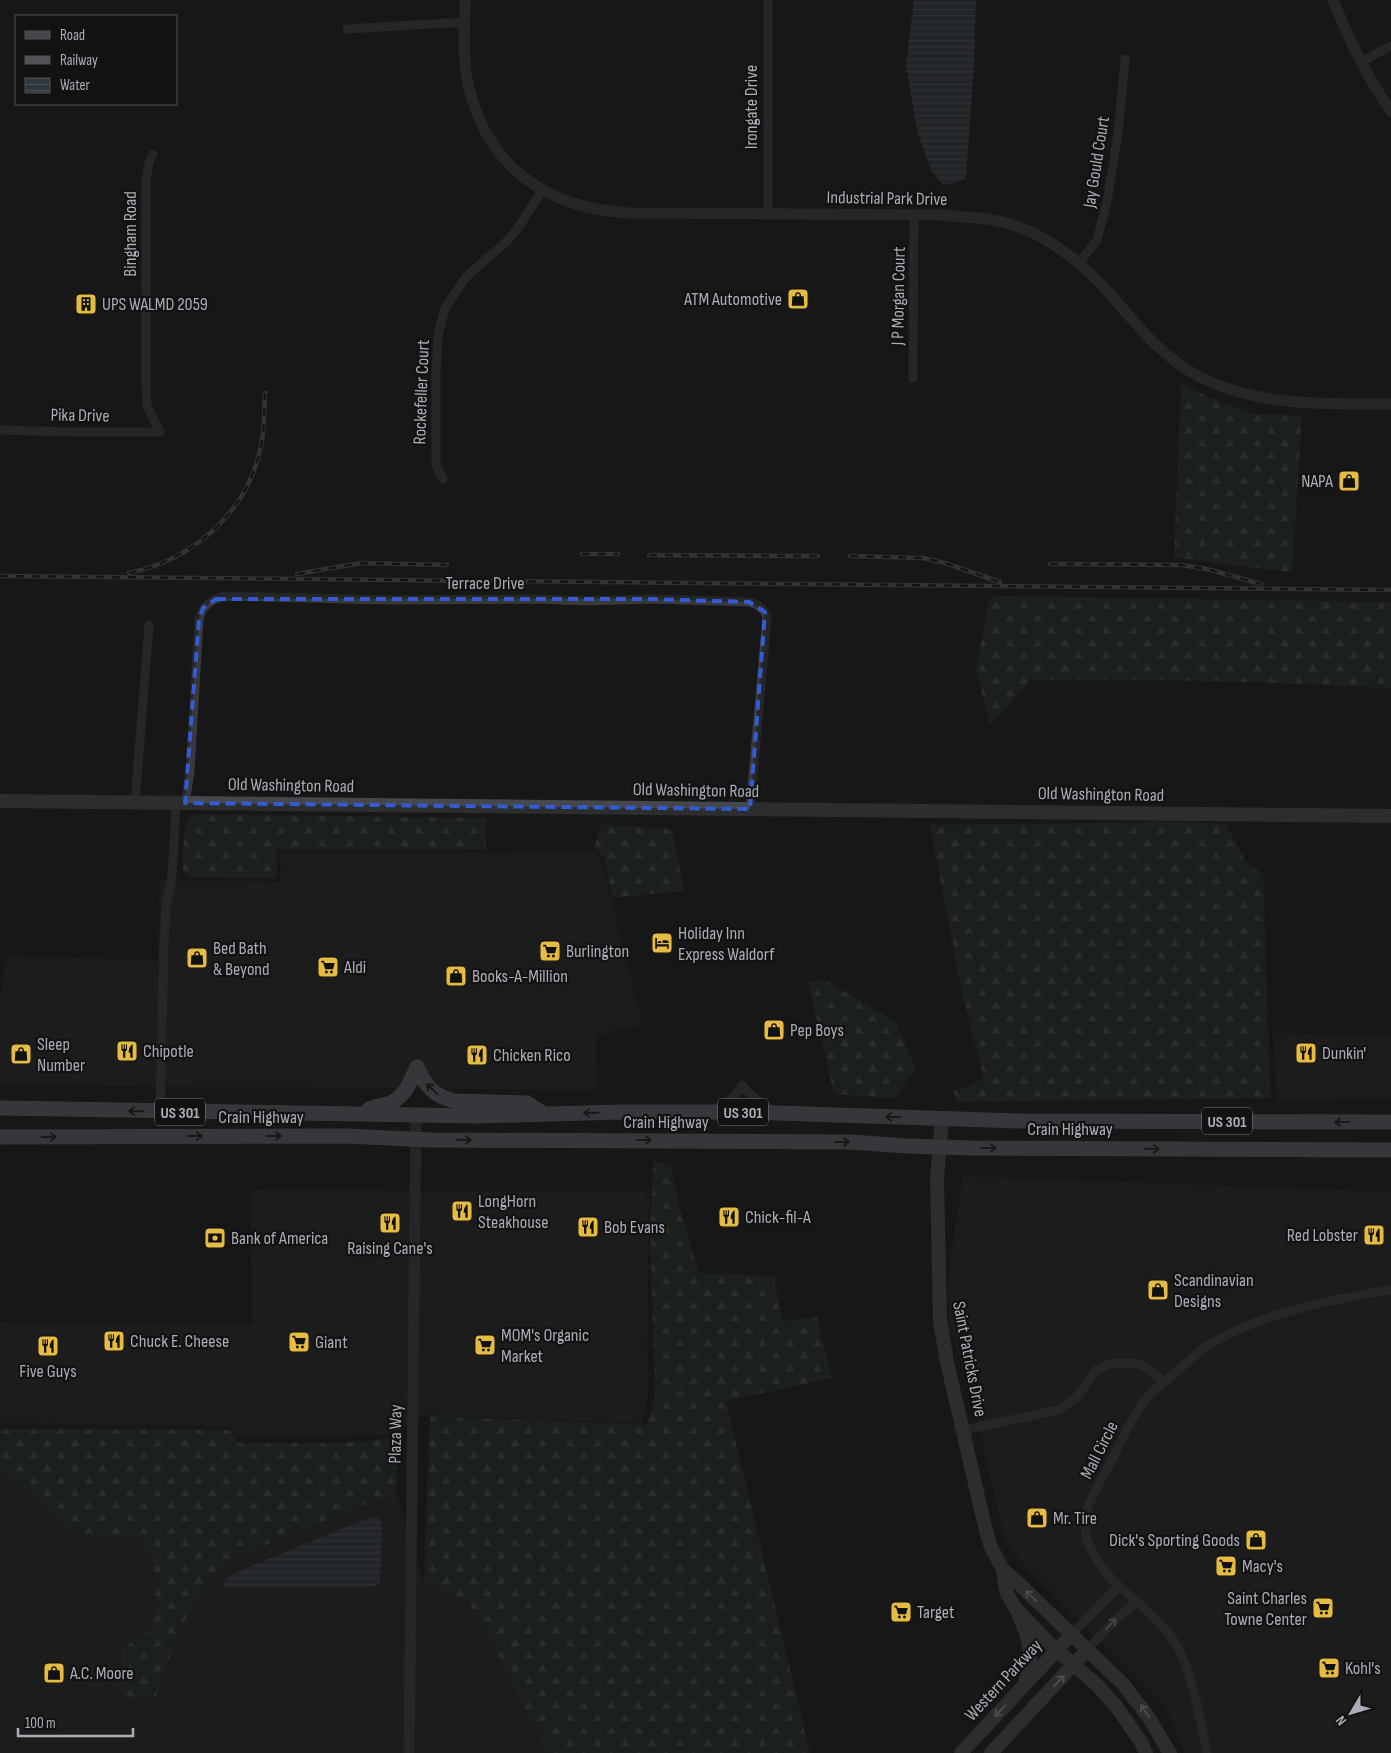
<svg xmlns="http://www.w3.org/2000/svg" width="1391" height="1753" font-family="'Sofia Sans Condensed',sans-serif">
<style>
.built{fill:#232325}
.forest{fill:url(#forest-firs)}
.water{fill:url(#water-rules)}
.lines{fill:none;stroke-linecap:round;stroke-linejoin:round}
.minor{stroke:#38383d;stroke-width:9}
.tertiary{stroke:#38383d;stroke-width:11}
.secondary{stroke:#46474d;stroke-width:14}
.trunk{stroke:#5c5e65;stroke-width:15}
.rail-casing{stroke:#515258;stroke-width:4.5}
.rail{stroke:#121213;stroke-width:2.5;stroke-dasharray:8;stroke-linecap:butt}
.oneway{stroke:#191a1b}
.oneway2{stroke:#878992}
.oneway3{stroke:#777880}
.marked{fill:none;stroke:#325cd3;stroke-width:4;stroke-dasharray:10 6;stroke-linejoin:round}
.labels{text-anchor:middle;stroke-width:4.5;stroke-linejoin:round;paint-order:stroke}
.shield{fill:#121213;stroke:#7c7e86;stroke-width:1}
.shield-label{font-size:16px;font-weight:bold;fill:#aaadb7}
.street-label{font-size:18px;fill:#aaadb7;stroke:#121213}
.poi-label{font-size:18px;fill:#aaadb7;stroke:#121213;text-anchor:start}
</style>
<defs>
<pattern id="forest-firs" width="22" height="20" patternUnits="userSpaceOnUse" patternTransform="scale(1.25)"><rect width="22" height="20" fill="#232b24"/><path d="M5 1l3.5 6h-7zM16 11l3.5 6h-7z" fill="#404742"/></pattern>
<pattern id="water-rules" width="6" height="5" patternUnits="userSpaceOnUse" patternTransform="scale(1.25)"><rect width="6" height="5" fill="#30363d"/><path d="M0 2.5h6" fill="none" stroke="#4b5057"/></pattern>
</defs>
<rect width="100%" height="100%" fill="#171718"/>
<g class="built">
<path d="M595,852L601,860L642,1024L596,1036L597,1090L0,1085V1001L6,956L158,960L160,880L280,882L281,854Z"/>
<path d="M1273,1033L1391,1036V1099L1277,1100Z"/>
<path d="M963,1176L1391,1192V1753H1185L1165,1705L1026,1568L1005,1540L976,1414L950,1324L947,1288Z"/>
<path d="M251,1190L644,1192L649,1199L647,1402L641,1423L421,1415L394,1435L242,1437L227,1426L0,1423V1322L252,1324Z"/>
<path d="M0,1474L10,1477L44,1507L86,1536L139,1540L151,1556L155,1581L156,1610L144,1635L122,1648L155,1699L180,1628L205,1587L229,1560L396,1492L424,1584L466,1600L497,1652L529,1717L550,1753H0Z"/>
</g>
<g class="forest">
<path d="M1181,383L1208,397L1253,414L1302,416L1292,572L1174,558Z"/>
<path d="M997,596L1391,602V688C1271,682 1152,678 1031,680L990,725L976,669L989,601Z"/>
<path d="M200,814L485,818L486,850H277L276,878L190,877L182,868L185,827L191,817Z"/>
<path d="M1176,822L1226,824L1246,862L1263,875L1270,1098L958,1102L953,1091L967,1087L984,1078L962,993L930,825Z"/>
<path d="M602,824L672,829L684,891L613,898L604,857L594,848Z"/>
<path d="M825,980L896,1022L916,1068L894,1098L834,1094L808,982Z"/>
<path d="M654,1161L671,1166L681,1214L699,1273L774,1276L782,1322L817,1317L832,1378L726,1401L810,1753H550L529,1717L497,1652L467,1601L424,1584L430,1416L647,1425L655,1395L650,1227Z"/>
<path d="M0,1429L230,1430L239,1443H343L399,1438L396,1492L229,1560L205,1587L180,1628L155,1699L121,1700L122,1648L144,1635L156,1610L155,1581L151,1556L139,1540C127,1539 93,1539 85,1535C54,1522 29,1485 0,1474Z"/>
</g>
<g class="water">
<path d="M914,0H976L974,62L966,178L953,184H942L931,170L918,134L906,66Z"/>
<path d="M371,1517L379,1518L382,1524L380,1583L374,1587L228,1588L223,1584L227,1578L244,1569Z"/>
</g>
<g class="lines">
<g class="minor">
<path d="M347,29L465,22"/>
<path d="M1361,62L1391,46"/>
<path d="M153,154L149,163L146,182V383L147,406L160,432"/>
<path d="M768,215V0"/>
<path d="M1079,263L1097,240L1107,202L1118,134L1125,59"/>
<path d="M913,378L914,215"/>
<path d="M0,430L70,432H160"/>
<path d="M443,479L436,465V372L438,335L445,308L466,277L507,241L518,228L542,191"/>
<path d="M135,803L149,625"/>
<path d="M185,803L190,772L199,619C203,605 211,599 225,596L388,600L535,599L587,601L650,599L749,602C758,604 764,608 767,617L750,809"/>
<path d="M160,1111L164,947L166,904L172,876L176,803"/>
<path d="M717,1111C728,1103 736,1096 742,1085L750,1094L772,1111"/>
<path d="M964,1430L1058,1410L1076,1398L1096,1370L1112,1363H1136L1145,1367L1164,1382"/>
<path d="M1072,1634L1119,1586"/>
<path d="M1088,1649L1115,1620L1136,1602"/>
<path d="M1207,1753C1200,1719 1192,1666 1172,1638C1146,1602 1100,1583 1087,1538C1079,1512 1098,1486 1110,1464C1120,1444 1129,1423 1142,1404C1151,1391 1164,1382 1175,1373C1186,1364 1195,1354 1207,1346C1258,1314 1332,1299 1391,1290"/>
</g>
<g class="tertiary">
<path d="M465,0C465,28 462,60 469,88C489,169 548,208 628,213L941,215C960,217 979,217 998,221C1044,231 1080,260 1110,294C1137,325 1161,356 1198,376C1257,407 1327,404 1391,404"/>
<path d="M1333,0C1349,39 1366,76 1391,111"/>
<path d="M409,1753L416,1115"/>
</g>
<g class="secondary">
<path d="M0,801L1391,816"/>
<path d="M942,1119L937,1177L940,1320L947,1362L985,1527L991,1547L1003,1570L1007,1594L1016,1609L1052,1646L1097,1685L1116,1706L1141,1742L1146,1753"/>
<path d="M1003,1570L1014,1579L1123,1684L1147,1715L1170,1753"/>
<path d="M1019,1616C1029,1637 1035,1660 1025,1682"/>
<path d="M961,1753L1072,1634"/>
<path d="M991,1753L1088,1649"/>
</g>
<g class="trunk">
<path d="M417,1067C425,1086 435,1097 455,1101L527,1103L544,1114"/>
<path d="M0,1108L478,1116L621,1112H745L1021,1121L1391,1122"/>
<path d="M369,1109C376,1106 381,1106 388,1104C405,1098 410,1082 417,1067"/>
<path d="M0,1137L346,1136L431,1140L850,1142L907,1146L971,1148L1391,1150"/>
</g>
<g class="rail-casing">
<g id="rail">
<path d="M582,554H618"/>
<path d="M649,555L818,556"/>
<path d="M850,556L923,558L945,563L1000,582"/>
<path d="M1050,564L1182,565L1207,569L1261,584"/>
<path d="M129,573C192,560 246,514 260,450C265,432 264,412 265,393"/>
<path d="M297,574L361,563L447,565"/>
<path d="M0,576L1391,590"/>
</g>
</g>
<use href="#rail" class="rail"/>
</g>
<defs><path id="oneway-shaft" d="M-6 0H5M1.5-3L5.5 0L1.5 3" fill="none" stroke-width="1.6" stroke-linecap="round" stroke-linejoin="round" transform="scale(1.25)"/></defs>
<g class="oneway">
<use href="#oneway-shaft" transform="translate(432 1089) rotate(-137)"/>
<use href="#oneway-shaft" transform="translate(136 1111) rotate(-179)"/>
<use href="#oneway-shaft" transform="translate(591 1113) rotate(179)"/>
<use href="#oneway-shaft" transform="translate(893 1117) rotate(-178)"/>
<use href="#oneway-shaft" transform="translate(1342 1122) rotate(-180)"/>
<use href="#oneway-shaft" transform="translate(195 1136)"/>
<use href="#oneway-shaft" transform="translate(274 1136)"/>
<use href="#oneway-shaft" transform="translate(49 1137)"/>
<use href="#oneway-shaft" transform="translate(464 1140) rotate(1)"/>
<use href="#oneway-shaft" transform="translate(644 1140)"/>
<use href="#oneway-shaft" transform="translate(842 1142)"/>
<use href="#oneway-shaft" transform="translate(989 1148)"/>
<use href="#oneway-shaft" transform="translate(1152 1149) rotate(1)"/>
</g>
<g class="oneway2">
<use href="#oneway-shaft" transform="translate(1031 1596) rotate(-137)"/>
<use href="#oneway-shaft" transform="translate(1059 1681) rotate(-46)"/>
<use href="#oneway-shaft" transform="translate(1000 1711) rotate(134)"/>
<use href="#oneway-shaft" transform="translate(1145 1711) rotate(-124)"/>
</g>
<use class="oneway3" href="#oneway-shaft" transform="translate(1111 1624) rotate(-47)"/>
<path d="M0 0H1391V1753H0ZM216,599H650L749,602L765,612L750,809L185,803L199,619L203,608Z" fill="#171718" fill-opacity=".55" fill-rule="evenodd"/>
<path class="marked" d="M216,599H650L749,602L765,612L750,809L185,803L199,619L203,608Z"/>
<defs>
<g id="shop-square" transform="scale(1.125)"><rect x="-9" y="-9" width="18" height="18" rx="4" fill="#e5bb42" stroke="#121213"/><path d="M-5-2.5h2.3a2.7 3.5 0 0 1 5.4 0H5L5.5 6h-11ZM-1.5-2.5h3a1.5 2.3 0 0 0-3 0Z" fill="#111"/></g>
<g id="building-square" transform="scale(1.125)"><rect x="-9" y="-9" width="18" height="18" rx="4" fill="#e5bb42" stroke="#121213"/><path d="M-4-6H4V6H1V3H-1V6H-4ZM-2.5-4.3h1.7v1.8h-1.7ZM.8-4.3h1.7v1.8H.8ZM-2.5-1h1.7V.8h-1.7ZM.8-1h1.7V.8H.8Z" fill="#111"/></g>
<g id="hotel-square" transform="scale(1.125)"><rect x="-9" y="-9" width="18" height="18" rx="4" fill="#e5bb42" stroke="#121213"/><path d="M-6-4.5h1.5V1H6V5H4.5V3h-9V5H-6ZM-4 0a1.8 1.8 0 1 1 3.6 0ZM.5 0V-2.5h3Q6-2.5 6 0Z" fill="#111"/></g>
<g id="supermarket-square" transform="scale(1.125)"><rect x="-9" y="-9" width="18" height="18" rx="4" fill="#e5bb42" stroke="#121213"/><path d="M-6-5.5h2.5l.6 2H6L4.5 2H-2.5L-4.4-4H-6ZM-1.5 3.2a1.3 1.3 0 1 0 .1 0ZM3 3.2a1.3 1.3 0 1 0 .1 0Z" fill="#111"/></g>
<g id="restaurant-square" transform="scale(1.125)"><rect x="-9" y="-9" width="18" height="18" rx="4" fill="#e5bb42" stroke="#121213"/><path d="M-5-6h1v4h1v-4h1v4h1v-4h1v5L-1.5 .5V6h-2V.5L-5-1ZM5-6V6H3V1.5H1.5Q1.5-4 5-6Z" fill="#111"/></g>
<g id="bank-square" transform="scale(1.125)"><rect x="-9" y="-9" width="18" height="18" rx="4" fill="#e5bb42" stroke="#121213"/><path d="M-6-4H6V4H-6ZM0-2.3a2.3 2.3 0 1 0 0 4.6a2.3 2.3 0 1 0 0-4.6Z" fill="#111"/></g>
</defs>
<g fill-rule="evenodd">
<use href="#shop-square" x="798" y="299"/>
<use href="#building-square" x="86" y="304"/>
<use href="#shop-square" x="1349" y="481"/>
<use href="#hotel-square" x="662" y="943"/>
<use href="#supermarket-square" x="550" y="951"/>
<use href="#shop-square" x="197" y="958"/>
<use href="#supermarket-square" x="328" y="967"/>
<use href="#shop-square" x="456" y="976"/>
<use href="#shop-square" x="774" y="1030"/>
<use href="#restaurant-square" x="127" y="1051"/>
<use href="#restaurant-square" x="1306" y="1053"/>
<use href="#shop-square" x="21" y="1054"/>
<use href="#restaurant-square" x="477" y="1055"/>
<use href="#restaurant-square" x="462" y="1211"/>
<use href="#restaurant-square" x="729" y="1217"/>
<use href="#restaurant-square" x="390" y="1223"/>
<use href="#restaurant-square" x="588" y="1227"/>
<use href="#restaurant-square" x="1374" y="1235"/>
<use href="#bank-square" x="215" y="1238"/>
<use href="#shop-square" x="1158" y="1290"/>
<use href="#restaurant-square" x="114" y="1341"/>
<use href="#supermarket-square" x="299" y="1342"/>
<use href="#supermarket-square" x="485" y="1345"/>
<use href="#restaurant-square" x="48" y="1346"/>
<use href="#shop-square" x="1037" y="1518"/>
<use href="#shop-square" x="1256" y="1540"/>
<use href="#supermarket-square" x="1226" y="1566"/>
<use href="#supermarket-square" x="1323" y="1608"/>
<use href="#supermarket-square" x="901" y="1612"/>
<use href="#supermarket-square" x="1329" y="1668"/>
<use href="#shop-square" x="54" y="1673"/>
</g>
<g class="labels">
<g class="shield">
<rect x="155" y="1098.5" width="50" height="27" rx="4"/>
<rect x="718" y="1098.5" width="50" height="27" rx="4"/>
<rect x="1202" y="1107.5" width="50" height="27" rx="4"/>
</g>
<g class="shield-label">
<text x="180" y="1118">US 301</text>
<text x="743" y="1118">US 301</text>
<text x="1227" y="1127">US 301</text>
</g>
<g class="street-label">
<text transform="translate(751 107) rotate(-90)" y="6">Irongate Drive</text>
<text transform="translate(1096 162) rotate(-81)" y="6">Jay Gould Court</text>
<text transform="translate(887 198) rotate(1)" y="6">Industrial Park Drive</text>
<text transform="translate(130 234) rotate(-90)" y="6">Bingham Road</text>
<text transform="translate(898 296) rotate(-89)" y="6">J P Morgan Court</text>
<text transform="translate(421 392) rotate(-88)" y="6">Rockefeller Court</text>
<text transform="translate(80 415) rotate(1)" y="6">Pika Drive</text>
<text x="485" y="589">Terrace Drive</text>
<text transform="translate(291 785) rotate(1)" y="6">Old Washington Road</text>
<text transform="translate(696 790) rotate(1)" y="6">Old Washington Road</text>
<text transform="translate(1101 794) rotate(1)" y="6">Old Washington Road</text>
<text x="261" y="1123">Crain Highway</text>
<text x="666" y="1128">Crain Highway</text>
<text x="1070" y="1135">Crain Highway</text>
<text transform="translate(970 1359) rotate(79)" y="6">Saint Patricks Drive</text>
<text transform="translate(395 1434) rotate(-89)" y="6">Plaza Way</text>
<text transform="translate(1099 1450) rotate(-63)" y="6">Mall Circle</text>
<text transform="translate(1003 1680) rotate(-47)" y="6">Western Parkway</text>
</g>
<g class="poi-label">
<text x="782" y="305" text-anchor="end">ATM Automotive</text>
<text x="102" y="310">UPS WALMD 2059</text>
<text x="1333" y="487" text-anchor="end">NAPA</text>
<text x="678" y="939">Holiday Inn<tspan x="678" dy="21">Express Waldorf</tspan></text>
<text x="213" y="954">Bed Bath<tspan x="213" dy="21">&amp; Beyond</tspan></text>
<text x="566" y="957">Burlington</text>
<text x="344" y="973">Aldi</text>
<text x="472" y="982">Books-A-Million</text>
<text x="790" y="1036">Pep Boys</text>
<text x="37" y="1050">Sleep<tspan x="37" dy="21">Number</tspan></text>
<text x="143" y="1057">Chipotle</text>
<text x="1322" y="1059">Dunkin'</text>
<text x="493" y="1061">Chicken Rico</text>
<text x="478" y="1207">LongHorn<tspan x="478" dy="21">Steakhouse</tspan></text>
<text x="745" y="1223">Chick-fil-A</text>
<text x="604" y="1233">Bob Evans</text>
<text x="1358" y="1241" text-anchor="end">Red Lobster</text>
<text x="231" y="1244">Bank of America</text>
<text x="390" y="1254" text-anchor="middle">Raising Cane's</text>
<text x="1174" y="1286">Scandinavian<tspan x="1174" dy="21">Designs</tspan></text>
<text x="501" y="1341">MOM's Organic<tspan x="501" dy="21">Market</tspan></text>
<text x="130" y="1347">Chuck E. Cheese</text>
<text x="315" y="1348">Giant</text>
<text x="48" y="1377" text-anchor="middle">Five Guys</text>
<text x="1053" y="1524">Mr. Tire</text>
<text x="1240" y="1546" text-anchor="end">Dick's Sporting Goods</text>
<text x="1242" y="1572">Macy's</text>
<text x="1307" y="1604" text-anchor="end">Saint Charles<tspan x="1307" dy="21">Towne Center</tspan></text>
<text x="917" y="1618">Target</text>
<text x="1345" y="1674">Kohl's</text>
<text x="70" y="1679">A.C. Moore</text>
</g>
</g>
<rect x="15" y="15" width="162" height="90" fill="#121213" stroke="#4f5055"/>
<rect x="25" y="31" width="25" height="8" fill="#46474d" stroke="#4f5055"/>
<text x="60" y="40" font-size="15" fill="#aaadb7">Road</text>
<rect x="25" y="56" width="25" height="8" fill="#515258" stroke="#4f5055"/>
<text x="60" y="65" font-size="15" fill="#aaadb7">Railway</text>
<rect x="25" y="78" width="25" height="15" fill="url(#water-rules)" stroke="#4f5055"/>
<text x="60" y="90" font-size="15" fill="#aaadb7">Water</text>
<g transform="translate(1351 1713) rotate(232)" stroke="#121213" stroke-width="4" paint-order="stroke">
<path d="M0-4L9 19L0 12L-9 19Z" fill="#aaadb7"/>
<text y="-8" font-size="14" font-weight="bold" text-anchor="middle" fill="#aaadb7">N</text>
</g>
<path d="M18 1728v8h115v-8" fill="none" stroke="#aaadb7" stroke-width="2.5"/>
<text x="25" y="1728" font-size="15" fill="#aaadb7" stroke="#121213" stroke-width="4" paint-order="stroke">100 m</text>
</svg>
